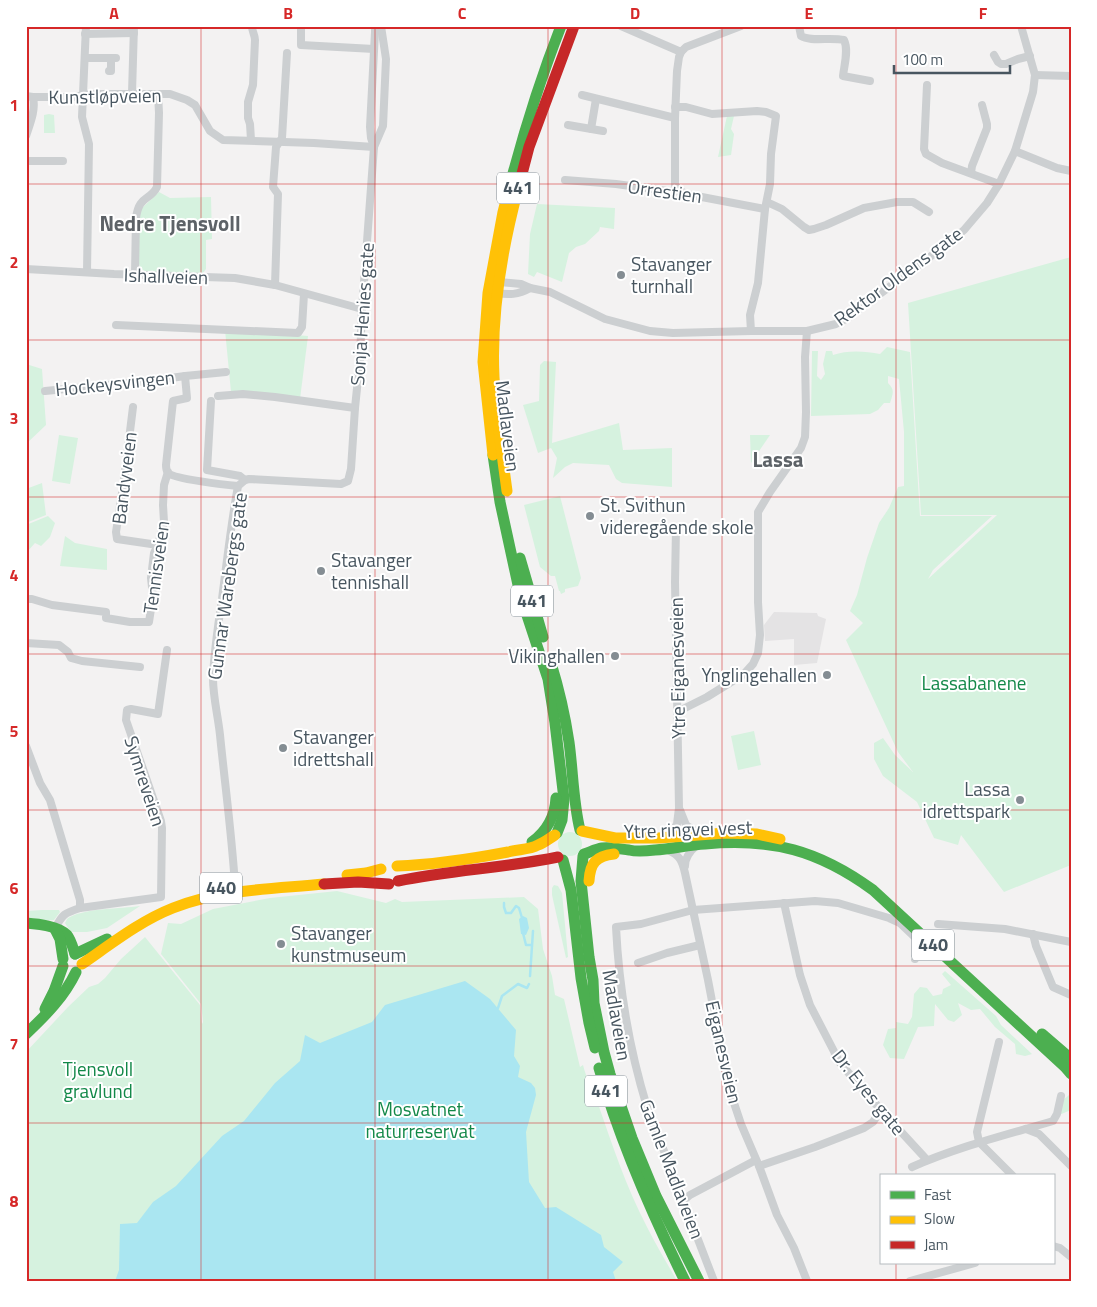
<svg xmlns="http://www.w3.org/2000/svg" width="1097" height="1307" font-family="'Titillium Web',sans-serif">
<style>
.education{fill:#e4e3e4}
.green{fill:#d6f2df}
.water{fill:#aae6f1}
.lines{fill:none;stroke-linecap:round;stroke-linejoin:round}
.stream{stroke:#aae6f1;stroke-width:2.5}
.street{stroke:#cccfd1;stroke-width:8}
.fast{stroke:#4caf50;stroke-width:11}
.slow{stroke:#ffc107;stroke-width:11}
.jam{stroke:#c62828;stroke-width:11}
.grid{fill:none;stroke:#d62828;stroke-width:1;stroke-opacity:0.55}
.poi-dot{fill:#848d93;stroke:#fff;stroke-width:2}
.labels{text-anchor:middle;stroke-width:4;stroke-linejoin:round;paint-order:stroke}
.shield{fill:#fff;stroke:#7f8990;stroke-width:1}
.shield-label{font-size:18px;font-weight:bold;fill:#485660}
.street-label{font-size:19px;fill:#485660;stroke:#fff}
.poi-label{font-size:19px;fill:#485660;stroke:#fff;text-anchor:start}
.park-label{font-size:19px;fill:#128848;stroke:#fff}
.quarter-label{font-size:21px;font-weight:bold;fill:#5d6267;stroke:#fff}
.neatline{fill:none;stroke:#d62828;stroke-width:2}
.grid-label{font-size:16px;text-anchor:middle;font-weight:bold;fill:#d62828}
</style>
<rect width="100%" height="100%" fill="#f3f2f2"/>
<path class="education" d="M774,612L817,613L818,616L826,619L817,663L794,665V639L765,641L764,625Z"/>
<g class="green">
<path d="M49,114L54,115L55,133H44V115Z"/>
<path d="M727,116H734L731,129L734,134L731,155L718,157Z"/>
<path d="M159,192L170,198L211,197L212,239L206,240V269L203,273L145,272L140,267L138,260L140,210Z"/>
<path d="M537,204L615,208L614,229L600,227L599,231L585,244L576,247L569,253L562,282L537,272L534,277L528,274L530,234Z"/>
<path d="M1071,257V865L1004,892L961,835L958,845L934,838L917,802L883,776L874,759V743L883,738L895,755L913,772L898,752L846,640L863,623L850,611L857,595L867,558L879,523L889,508L898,487L904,486V432L899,379L888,376V383C895,390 893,393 890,403H884L878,410L870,414L811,416L812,351H818L817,376L821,380L825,374L823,364L826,351H832L833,355C847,350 865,351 880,354L887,347L910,352L920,516H992L933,570L928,579L997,515H921L908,303Z"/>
<path d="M225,330L308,336L300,399L231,392Z"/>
<path d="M544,361L556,362L552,443L619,423L623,450L672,448V487L622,483L616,479L609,465L573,463L565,467L553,478L557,458L551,448L538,453L523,405L539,401L540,365Z"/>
<path d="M26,364L42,369L46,425L26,444Z"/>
<path d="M59,435L78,438L70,484L52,481Z"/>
<path d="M750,435H770L751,463Z"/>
<path d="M42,483L46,515L26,523V489Z"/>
<path d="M560,496L581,578L578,586L565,589V592L561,594L560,591H559L555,576H551L540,567L524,505Z"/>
<path d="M48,516L55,523L50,537L41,546L35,543L26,553V525Z"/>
<path d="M65,536L75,543L107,549V570L60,566Z"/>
<path d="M754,731L761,765L738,770L731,736Z"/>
<circle cx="570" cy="844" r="12"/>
<path d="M554,885L558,886L562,893L568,957L566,958L552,895V888Z"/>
<path d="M337,891L386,903L395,899L402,902L524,897L538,909L543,949L552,976L555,995L564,999L580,1067L583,1065C586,1078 593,1089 597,1101C612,1144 626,1187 647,1227C656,1245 667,1263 677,1281H26V1052L68,1007L89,987L98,984L105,978L121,959L145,937L200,1005L202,1024L203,1022L201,1004L161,954L168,923L181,924L213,909L270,898Z"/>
<path d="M140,906L107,928L87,932H73L70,931L65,923C67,920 66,919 70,917C87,908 120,909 140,906Z"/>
<path d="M42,910H59L60,912L54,920H46L26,918V911Z"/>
<path d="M945,971L996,1016L1001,1025L1032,1054L1025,1056L1016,1054L1015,1044L995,1027L980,1009L971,1010L958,1003L962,1015L954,1022L948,1020L935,1004L934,1026L918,1027L904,1059L890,1058L883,1045L888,1029L896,1028V1022L908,1024L912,1017L914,994L920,987L927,988L933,996L942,994L943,989L951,985L942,974Z"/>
<path d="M1069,1095L1071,1097V1110L1059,1115L1062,1101Z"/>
</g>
<g class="water">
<path d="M523,916L527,918L529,928L526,935L521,934L519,919Z"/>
<path d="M465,981L490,999L516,1030L514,1056L520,1066L518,1077L531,1083L535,1088L536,1095L526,1132L529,1182L545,1208L556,1207L601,1235L604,1247L623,1262L613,1272L616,1281H115L119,1270L120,1224L137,1223L153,1202L176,1186L222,1136L244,1121L275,1083L300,1061L305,1035L320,1043L372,1022L385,1005Z"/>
</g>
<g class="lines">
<g class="stream">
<path d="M504,903V907L506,913H511L516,906L519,908L522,918"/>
<path d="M523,933L526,945H531"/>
<path d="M530,976L533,931"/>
<path d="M498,1008L502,996L518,984L527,988L529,984"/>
</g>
<g class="street">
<path d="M86,26L82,117L89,144L87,272"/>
<path d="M301,26V45L374,49"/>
<path d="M621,26L681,52"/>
<path d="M799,26L801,36C810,42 831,37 844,40C849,50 844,66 843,76L870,81"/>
<path d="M85,34L134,33"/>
<path d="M994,55L998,62L1001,64H1006L1018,59L1030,56"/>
<path d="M85,58H116"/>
<path d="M109,71H111V58"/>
<path d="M1035,75L1071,76"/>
<path d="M927,85L924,149L926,154L942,163L999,184"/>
<path d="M132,93L134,26"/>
<path d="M582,95L675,118"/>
<path d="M26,96L33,97H73L92,94H170L187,100L195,105L210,131L223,140L314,143L374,147"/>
<path d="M675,107H686L712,114L757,111L766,112L776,116L771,154L770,184L765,209L758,283L750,315L751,331"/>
<path d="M568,125L603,131"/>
<path d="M591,129L596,99"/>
<path d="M26,136C30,124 36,110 33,97"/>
<path d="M251,140L250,124L248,118V102L253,85L255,40C255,35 252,32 252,26"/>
<path d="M374,147L383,126L386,59L381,26"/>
<path d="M1015,151L1057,168L1071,171"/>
<path d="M26,161H63"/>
<path d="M971,173L972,166L987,128V124L982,105"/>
<path d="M565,180L616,184L674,192L679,190L686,194L765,209"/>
<path d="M679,190L675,185V118L677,71L679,57L681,52L686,47L741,26"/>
<path d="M767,202L782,209L804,227L809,230L814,229L826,225L864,208L897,202H913L929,212"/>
<path d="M26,269L114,274L235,278L275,285L362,309"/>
<path d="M135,274L136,218C139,195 150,201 157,187L159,113L158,94"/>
<path d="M275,285L278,194L273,187L276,147L282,138L287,53"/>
<path d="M497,285L500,282L521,284L530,288L550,292L605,319L650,331L673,333L751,331H807L836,324L846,319L946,245L964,230L987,203L999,184L1015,151L1033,92L1035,75L1021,26"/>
<path d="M495,293C509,295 518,295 530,288"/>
<path d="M116,325L298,333L302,327L304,294"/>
<path d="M185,376L187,398L173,401L166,465C166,468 166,470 168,473C174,479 227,485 238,486"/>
<path d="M45,391L149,381L185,376L226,372"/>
<path d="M218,396L243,394L275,397L355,408"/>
<path d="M211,401L207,470L240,476L245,480"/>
<path d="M133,407L124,480L116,532L117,539L158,545"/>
<path d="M26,599H32L52,605L106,612V618L130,622H149L153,596L151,578L154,553L158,545L164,522L163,505L164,485L168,472"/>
<path d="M26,643L59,645L68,652L71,658L82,661L140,667"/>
<path d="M677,712L707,697L744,674L753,664L758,653L760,635L758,602V512L770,492L801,448L805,437L806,412L805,357L807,331"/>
<path d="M26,746L40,783L50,800L80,900V908C65,913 62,914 55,929"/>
<path d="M680,810L686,825L700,834"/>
<path d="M669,837L677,824L679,808L675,582L676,528"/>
<path d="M668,850C680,856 682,860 685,873L708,980L728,1085L741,1124L759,1166L777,1215L794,1248L807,1281"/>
<path d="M685,866C685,857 690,851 697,845"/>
<path d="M235,886C232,836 225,785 220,735C218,716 213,697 213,678C214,652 218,625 222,599C227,561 231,524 238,486L245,480L249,479L341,484L348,481L351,469L355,408L360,359L362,309L374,147L371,138L370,127L375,32V26"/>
<path d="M784,903L800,975L810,1005L840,1063L881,1110L927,1160"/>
<path d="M80,908L161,897L162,828L161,821L126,720L127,710L131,709L158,714L167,650"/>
<path d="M938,924L1005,929L1071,942"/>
<path d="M1033,934L1036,946L1053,987L1071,995"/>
<path d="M638,963L667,953L700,945"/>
<path d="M999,1042L977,1132L979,1142L1013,1176"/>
<path d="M1026,1129L1039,1134L1071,1166"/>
<path d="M759,1166L815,1147L864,1128L873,1122L881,1110"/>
<path d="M912,1167C957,1147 1006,1135 1053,1121L1057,1114L1061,1096"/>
<path d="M684,1200L690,1195L756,1160"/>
<path d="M1053,1246L1060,1248L1071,1257"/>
<path d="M714,1281L647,1107C629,1048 619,988 616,927L641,924L693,910L815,901L838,903L889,918L900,923L919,941L915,959"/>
<path d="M910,1281L975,1263"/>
</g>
<g class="fast">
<path d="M511,181C525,128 541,77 561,26"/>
<path d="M493,455L500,502L520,594L548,679L555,723L564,799L562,820L557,833"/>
<path d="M520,558L543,637"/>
<path d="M551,663C559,689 565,715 569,742C573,771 573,801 580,830"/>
<path d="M532,842C547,831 555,817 556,798"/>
<path d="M584,854C590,852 596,849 602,848C611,847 620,849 629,850C637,852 647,851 655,850C672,849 688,845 705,844C772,838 818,850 873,890L1065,1067L1071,1074"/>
<path d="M583,856L581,881L589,957L593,980L594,1003L604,1052L610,1074L632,1138L656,1196L699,1281"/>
<path d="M563,860L571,890L581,978L589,1023L595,1048"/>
<path d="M26,923C38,924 59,926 67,935C71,940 73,948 75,954"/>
<path d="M55,929L60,939L63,959"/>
<path d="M75,954L107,939"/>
<path d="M45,1009L54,991L63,966"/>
<path d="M26,1034C46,1015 64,997 76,972"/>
<path d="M1042,1034L1071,1059"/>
<path d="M599,1068C620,1142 651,1212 685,1281"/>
</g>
<g class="slow">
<path d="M493,455L483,362L488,293L503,212L511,181"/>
<path d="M507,491C502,453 496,415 494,377C491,314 502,249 518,189"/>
<path d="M582,831L615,838H659L725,833L757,834L780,839"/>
<path d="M397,866C435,865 471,859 508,852C519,849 529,850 538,845C544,843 550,838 555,835"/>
<path d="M347,875L366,873L381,869"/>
<path d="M589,881C590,863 596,856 614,854"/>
<path d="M82,964C111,944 140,921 173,908C221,889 274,889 324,884"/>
</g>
<g class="jam">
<path d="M518,189L529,147L574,26"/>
<path d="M398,881C451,870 505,868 558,857"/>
<path d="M324,884L358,882L389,884"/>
</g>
</g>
<path class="grid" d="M201,26V1281M375,26V1281M548,26V1281M722,26V1281M896,26V1176M26,184H1071M26,340H1071M26,497H1071M26,654H1071M26,810H1071M26,966H1071M26,1123H1071M896,1263V1281"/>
<g class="poi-dot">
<circle cx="621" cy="275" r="5"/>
<circle cx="590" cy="516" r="5"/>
<circle cx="321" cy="571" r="5"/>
<circle cx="615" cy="656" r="5"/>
<circle cx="827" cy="675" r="5"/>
<circle cx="283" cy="748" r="5"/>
<circle cx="1020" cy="800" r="5"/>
<circle cx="281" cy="944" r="5"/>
</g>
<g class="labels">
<g class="shield">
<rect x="497" y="172.5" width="42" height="31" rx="4"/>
<rect x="511" y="585.5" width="42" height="31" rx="4"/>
<rect x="200" y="872.5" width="42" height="31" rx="4"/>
<rect x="912" y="929.5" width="42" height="31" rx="4"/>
<rect x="585" y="1075.5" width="42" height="31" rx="4"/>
</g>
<g class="shield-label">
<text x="518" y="194">441</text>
<text x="532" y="607">441</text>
<text x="221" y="894">440</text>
<text x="933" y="951">440</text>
<text x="606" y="1097">441</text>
</g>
<g class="street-label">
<text transform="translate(105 96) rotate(-1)" y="7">Kunstløpveien</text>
<text transform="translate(665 191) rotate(8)" y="7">Orrestien</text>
<text transform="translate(166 276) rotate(2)" y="7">Ishallveien</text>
<text transform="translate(898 276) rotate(-36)" y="7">Rektor Oldens gate</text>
<text transform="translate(362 314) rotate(-86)" y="7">Sonja Henies gate</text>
<text transform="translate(115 383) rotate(-6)" y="7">Hockeysvingen</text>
<text transform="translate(508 426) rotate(83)" y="7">Madlaveien</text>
<text transform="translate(124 478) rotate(-83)" y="7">Bandyveien</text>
<text transform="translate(156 567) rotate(-82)" y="7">Tennisveien</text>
<text transform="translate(227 586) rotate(-82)" y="7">Gunnar Warebergs gate</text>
<text transform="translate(677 668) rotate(-91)" y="7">Ytre Eiganesveien</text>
<text transform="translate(145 781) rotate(72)" y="7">Symreveien</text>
<text transform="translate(688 829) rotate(-2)" y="7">Ytre ringvei vest</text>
<text transform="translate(617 1015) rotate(80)" y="7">Madlaveien</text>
<text transform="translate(724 1052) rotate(77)" y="7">Eiganesveien</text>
<text transform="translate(869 1092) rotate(51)" y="7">Dr. Eyes gate</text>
<text transform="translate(672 1169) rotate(69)" y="7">Gamle Madlaveien</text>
</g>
<g class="poi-label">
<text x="631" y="271">Stavanger<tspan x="631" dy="22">turnhall</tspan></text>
<text x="600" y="512">St. Svithun<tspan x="600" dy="22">videregående skole</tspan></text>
<text x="331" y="567">Stavanger<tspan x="331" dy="22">tennishall</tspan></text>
<text x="605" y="663" text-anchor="end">Vikinghallen</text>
<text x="817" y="682" text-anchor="end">Ynglingehallen</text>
<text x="293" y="744">Stavanger<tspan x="293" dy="22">idrettshall</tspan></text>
<text x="1010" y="796" text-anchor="end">Lassa<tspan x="1010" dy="22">idrettspark</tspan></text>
<text x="291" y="940">Stavanger<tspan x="291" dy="22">kunstmuseum</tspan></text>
</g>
<g class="park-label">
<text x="974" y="690">Lassabanene</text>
<text x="98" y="1076">Tjensvoll<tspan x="98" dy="22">gravlund</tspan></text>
<text x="420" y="1116">Mosvatnet<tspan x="420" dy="22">naturreservat</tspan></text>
</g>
<g class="quarter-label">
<text x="170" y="231">Nedre Tjensvoll</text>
<text x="778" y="467">Lassa</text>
</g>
</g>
<rect width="1097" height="1307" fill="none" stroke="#ffffff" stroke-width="55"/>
<rect x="880" y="1174" width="175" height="90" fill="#ffffff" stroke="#b6bbbf"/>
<rect x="890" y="1191" width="25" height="8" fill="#4caf50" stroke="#b6bbbf"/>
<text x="924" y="1200" font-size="15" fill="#485660">Fast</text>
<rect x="890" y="1216" width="25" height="8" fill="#ffc107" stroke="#b6bbbf"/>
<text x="924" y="1224" font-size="15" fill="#485660">Slow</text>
<rect x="890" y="1241" width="25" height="8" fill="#c62828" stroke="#b6bbbf"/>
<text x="924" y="1250" font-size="15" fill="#485660">Jam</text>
<path d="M894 65v8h116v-8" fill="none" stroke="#485660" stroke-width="2.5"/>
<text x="902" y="65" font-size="15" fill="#485660" stroke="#ffffff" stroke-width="4" paint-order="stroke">100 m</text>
<rect x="28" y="28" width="1042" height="1252" class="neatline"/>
<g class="grid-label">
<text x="114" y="19">A</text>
<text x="288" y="19">B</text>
<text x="462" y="19">C</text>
<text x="635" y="19">D</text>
<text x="809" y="19">E</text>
<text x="983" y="19">F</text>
<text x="14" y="111">1</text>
<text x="14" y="268">2</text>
<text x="14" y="424">3</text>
<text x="14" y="581">4</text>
<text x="14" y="737">5</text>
<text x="14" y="894">6</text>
<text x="14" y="1050">7</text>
<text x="14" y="1207">8</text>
</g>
</svg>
